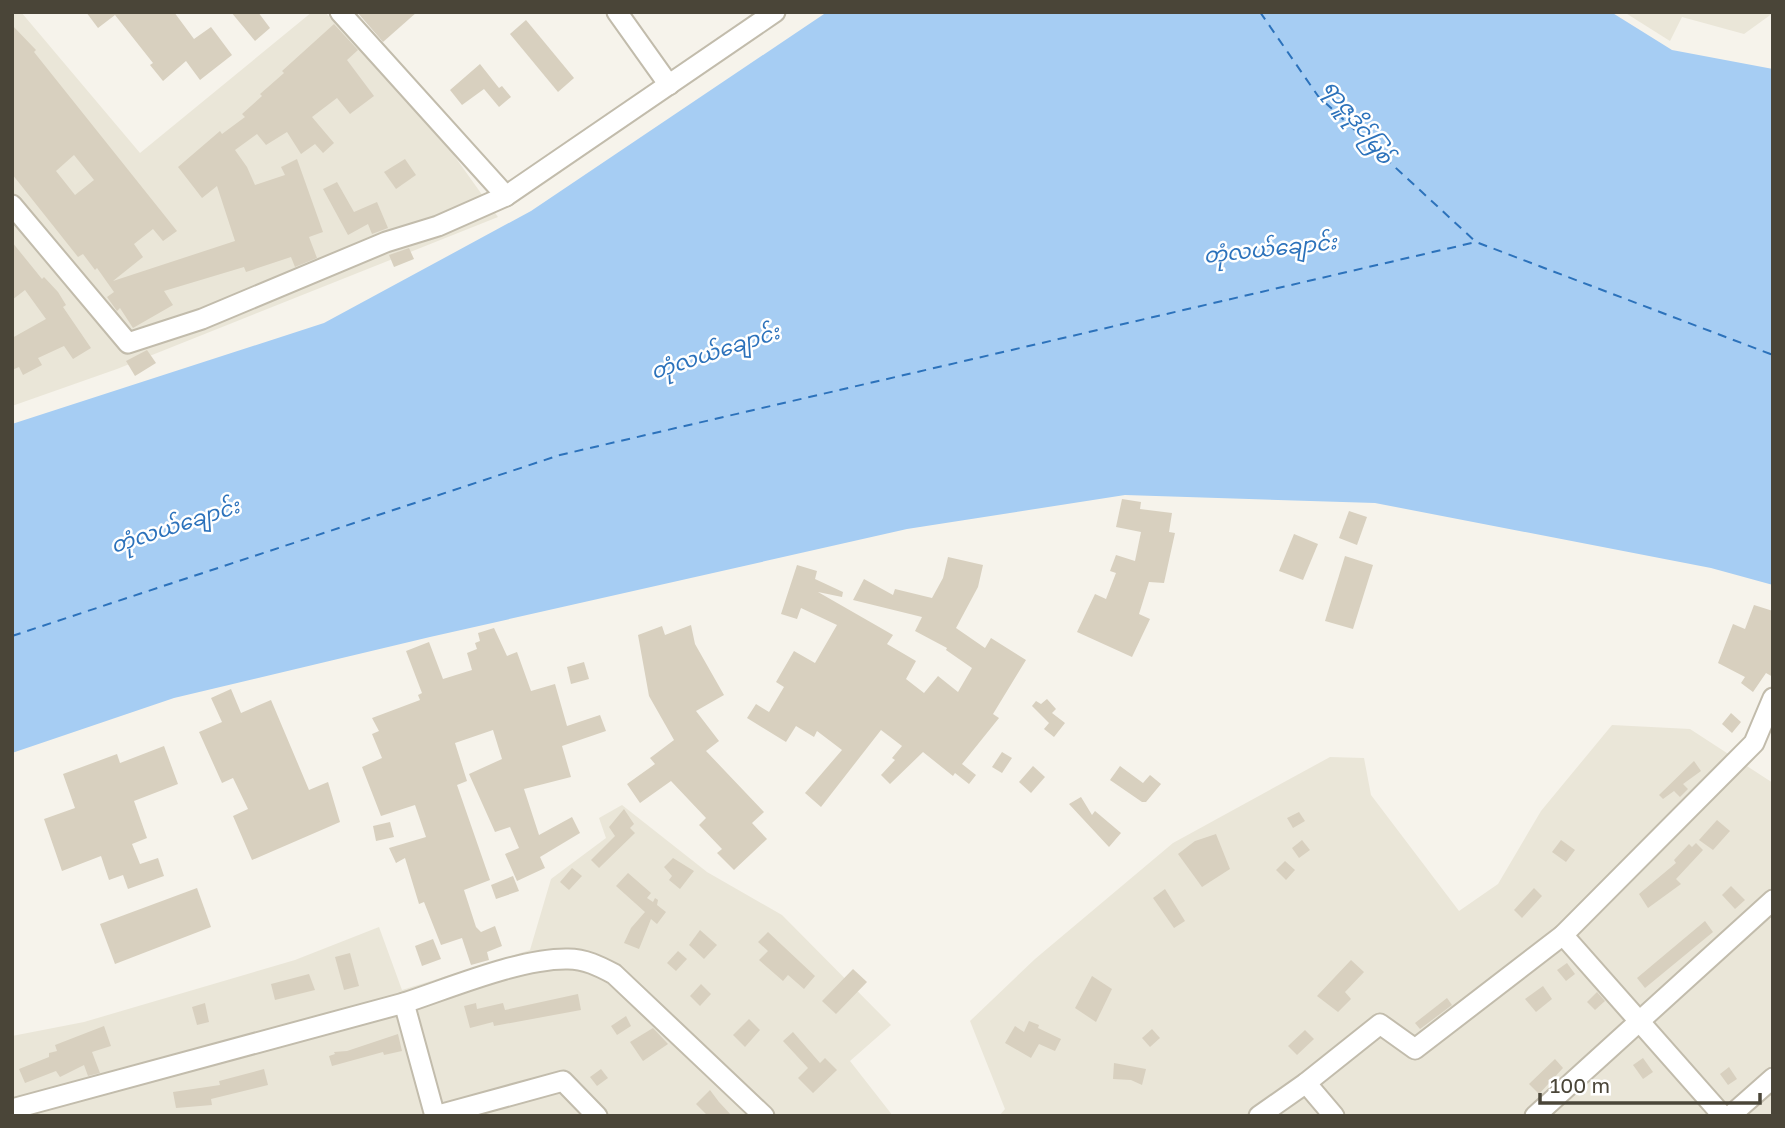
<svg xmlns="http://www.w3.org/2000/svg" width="1785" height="1128" font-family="'Golos Text','Noto Sans Myanmar',sans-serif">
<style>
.residential{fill:#eae6d8}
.water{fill:#a6cdf3}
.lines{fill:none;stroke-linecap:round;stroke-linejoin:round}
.ferry{stroke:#2c72bb;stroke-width:2;stroke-dasharray:9 7;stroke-linecap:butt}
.building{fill:#d8d0bf;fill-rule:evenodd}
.minor-casing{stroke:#c2bcac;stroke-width:23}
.minor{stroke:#fff;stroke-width:19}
.labels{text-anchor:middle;stroke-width:5;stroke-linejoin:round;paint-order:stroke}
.water-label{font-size:21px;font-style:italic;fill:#2c72bb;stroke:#fff}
</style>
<rect width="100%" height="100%" fill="#f6f3eb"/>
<g class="residential">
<path d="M12,12H21L140,153L312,12H325L453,154L498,217L117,369L12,406Z"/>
<path d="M1624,12H1773V13L1744,34L1682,17L1670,41Z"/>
<path d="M1612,725L1690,729L1773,783V1116H999L1005,1109L970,1021L1035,959L1173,843L1330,757L1364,758L1371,795L1459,911L1498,884L1541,811Z"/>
<path d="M622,805L707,872L782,915L891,1025L850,1061L893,1116H12V1036L84,1022L295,960L379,927L402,990L530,950L551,879L606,838L599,818Z"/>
</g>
<path class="water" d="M827,12H1611L1672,50L1773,69V585L1711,568L1375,503L1125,495L907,529L430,637L174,698L12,753V424L324,323L531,211Z"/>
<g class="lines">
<g class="ferry">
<path d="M1260,12L1318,96L1476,242L1773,355"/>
<path d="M12,636L560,455L1476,242"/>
</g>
</g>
<g class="building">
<path d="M86,12H174L194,39L211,27L232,55L200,80L186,61L163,81L150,65L153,63L115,15L98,28Z"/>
<path d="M231,12H258L270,28L255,41Z"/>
<path d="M357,12H417L383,42Z"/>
<path d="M526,20L574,78L558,92L510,34Z"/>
<path d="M334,24L358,50L347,60L374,96L350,114L337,98L312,117L334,143L323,153L315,144L301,154L287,132L266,145L257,134L235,150L247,167L255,185L285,175L281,167L297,159L323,232L309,237L317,258L295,267L291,257L246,272L244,267L164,291L173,305L133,328L120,308L117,311L107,297L114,292L97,268L95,270L83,254L78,257L12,174V25L36,50L34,52L177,231L163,241L153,229L134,244L143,257L113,281L235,241L217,186L202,198L178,167L220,131L222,134L245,117L242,114L262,96L260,94L284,73L282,71ZM74,155L94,180L75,195L56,171Z"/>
<path d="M480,64L499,88L502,86L511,97L499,107L484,89L462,105L450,90Z"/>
<path d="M405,159L416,175L396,189L384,172Z"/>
<path d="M337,182L354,212L377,202L388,228L372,234L368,224L348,235L323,189Z"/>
<path d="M12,242L42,279L44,277L58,292L66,305L63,307L91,348L73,359L64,346L38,358L42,365L23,375L19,367L12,370V338L46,319L25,290L12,300Z"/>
<path d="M409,248L414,259L394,267L389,255Z"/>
<path d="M147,350L156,363L135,376L126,361Z"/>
<path d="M1122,499L1141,502L1140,509L1172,513L1169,532L1175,533L1164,583L1149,582L1139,614L1150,619L1132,657L1077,632L1095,594L1106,599L1116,573L1110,571L1116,555L1135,561L1141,532L1116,527Z"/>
<path d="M1349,511L1367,517L1357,545L1339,538Z"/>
<path d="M1294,534L1318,544L1303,580L1279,571Z"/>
<path d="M1345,556L1373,565L1353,629L1325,621Z"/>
<path d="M948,557L983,565L978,587L956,628L985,648L991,638L1026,660L993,714L999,718L962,764L976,775L969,784L955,773L953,776L923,752L890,784L881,775L895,760L892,758L902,746L881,730L821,807L805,793L842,750L817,731L814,737L796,726L786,742L747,718L756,704L769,712L784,687L776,682L794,651L815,663L837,625L801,608L797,619L781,614L797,565L817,571L815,579L843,592L842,597L818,592L893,635L887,644L916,661L906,679L924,693L938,676L958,692L972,668L946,650L947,648L915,631L922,617L853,600L864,579L893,595L895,589L932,598L943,578Z"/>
<path d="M1754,605L1773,611V677L1766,673L1753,692L1741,683L1745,677L1718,663L1733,624L1745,629Z"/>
<path d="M691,625L695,644L724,695L696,711L719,741L706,751L764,812L752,823L767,839L734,870L717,853L722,849L699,825L706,818L671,781L640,803L627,784L655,764L650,758L674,740L649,696L638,635L662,626L665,635Z"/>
<path d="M494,628L507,656L517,652L531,691L555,684L567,726L600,715L606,731L562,746L571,777L524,789L539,835L572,817L580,833L540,857L545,868L517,881L505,854L519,848L510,827L495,832L469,774L502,759L493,730L455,743L467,781L457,785L490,880L464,890L476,927L481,932L495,926L502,946L487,952L489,960L471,965L462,938L441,945L424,902L419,904L405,858L396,863L389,848L426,837L415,805L381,816L362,767L382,758L372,734L379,731L372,718L420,700L418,695L422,693L406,651L429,642L443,679L472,670L467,653L477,649L475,643L480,641L478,633Z"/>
<path d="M584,662L589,679L571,684L567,667Z"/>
<path d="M231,689L241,713L271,700L309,790L328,782L340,822L252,860L233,816L248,809L233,778L222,783L199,732L222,722L211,698Z"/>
<path d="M1047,699L1056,709L1052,713L1065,723L1054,737L1044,729L1049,723L1032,706L1036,701L1041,704Z"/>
<path d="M1731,713L1741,722L1732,733L1722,724Z"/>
<path d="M164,746L178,784L134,801L147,838L132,844L140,864L158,858L164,876L128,889L123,875L109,880L101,856L62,871L44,819L75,808L63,774L117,754L120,763Z"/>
<path d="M1002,752L1012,758L1002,773L992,767Z"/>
<path d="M1694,761L1701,771L1683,784L1688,789L1680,797L1674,791L1663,799L1659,795Z"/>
<path d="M1033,766L1045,777L1031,793L1019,782Z"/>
<path d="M1120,766L1143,783L1150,775L1161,784L1146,802H1142L1110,780Z"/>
<path d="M1081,797L1092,815L1095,811L1121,833L1109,847L1069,804Z"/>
<path d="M624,809L634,824L630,828L635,833L599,868L591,860L615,836L609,827Z"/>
<path d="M1299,812L1305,821L1293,828L1287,818Z"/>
<path d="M1717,820L1730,831L1713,850L1699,840Z"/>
<path d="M390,822L394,837L376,841L373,826Z"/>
<path d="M1216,834L1230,869L1202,887L1178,854L1195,841Z"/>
<path d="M1302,840L1310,850L1299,858L1292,848Z"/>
<path d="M1561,840L1575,850L1566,862L1552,852Z"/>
<path d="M1696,843L1703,850L1676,879L1681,884L1648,908L1639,894L1676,863L1674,860L1689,844L1692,847Z"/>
<path d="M673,858L694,871L680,889L669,880L672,876L664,867Z"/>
<path d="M1285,861L1295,870L1286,880L1276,870Z"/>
<path d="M572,868L582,876L569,890L560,882Z"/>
<path d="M628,873L651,893L647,898L653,902L655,898L658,900L657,905L666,912L657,924L651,919L639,949L624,943L631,928L645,912L616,886Z"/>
<path d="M513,876L519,891L496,899L491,885Z"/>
<path d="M1731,886L1745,900L1735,909L1722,895Z"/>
<path d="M197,888L211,927L115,964L100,924Z"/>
<path d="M1534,888L1542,896L1522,918L1514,910Z"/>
<path d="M1165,889L1185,921L1174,928L1153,898Z"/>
<path d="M1705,921L1713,932L1645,988L1637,978Z"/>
<path d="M700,930L717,945L704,959L689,945Z"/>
<path d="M768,932L815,976L804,989L788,975L783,981L759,960L768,951L758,942Z"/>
<path d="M433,939L441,959L422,966L415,946Z"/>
<path d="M678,951L687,959L676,971L667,963Z"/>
<path d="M350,953L359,986L344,990L335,957Z"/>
<path d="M1351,960L1364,972L1345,992L1351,999L1338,1012L1317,996Z"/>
<path d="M1567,963L1575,974L1566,981L1557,970Z"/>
<path d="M853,969L867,982L836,1014L822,1001Z"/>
<path d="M309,974L315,990L275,1000L271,984Z"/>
<path d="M1092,976L1112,989L1096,1022L1075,1008Z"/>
<path d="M701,984L711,994L700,1006L690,996Z"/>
<path d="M1543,986L1552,999L1536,1012L1525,999Z"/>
<path d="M1597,992L1605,1001L1595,1010L1587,1002Z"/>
<path d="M578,994L581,1010L494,1026L493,1022L470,1028L464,1006L476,1003L477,1009L503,1003L505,1010Z"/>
<path d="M1447,998L1452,1005L1420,1029L1415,1023Z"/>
<path d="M205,1003L209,1022L197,1025L192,1007Z"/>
<path d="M626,1016L631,1026L617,1035L611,1026Z"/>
<path d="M749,1019L760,1030L745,1047L733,1035Z"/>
<path d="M1029,1021L1039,1025L1038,1028L1061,1039L1055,1051L1039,1044L1031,1058L1005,1043L1015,1026L1024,1032Z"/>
<path d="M104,1026L111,1046L92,1052L100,1073L88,1076L84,1065L60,1077L56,1071L25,1083L19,1069L49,1057V1053L57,1051L55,1045Z"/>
<path d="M653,1028L668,1044L643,1061L630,1042Z"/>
<path d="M1152,1029L1160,1038L1150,1047L1142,1038Z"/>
<path d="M1305,1030L1314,1039L1297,1055L1288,1046Z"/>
<path d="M793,1032L820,1063L825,1058L837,1070L813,1093L798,1078L808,1068L783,1041Z"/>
<path d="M398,1034L402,1051L384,1055L383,1052L332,1066L329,1056L335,1054L334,1052L347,1051Z"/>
<path d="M1643,1058L1653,1072L1643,1079L1633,1065Z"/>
<path d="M1555,1059L1563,1068L1539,1094L1529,1084Z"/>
<path d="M1114,1063L1146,1069L1142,1085L1131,1080L1113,1079Z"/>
<path d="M1729,1067L1737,1079L1728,1085L1720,1074Z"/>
<path d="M264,1069L268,1085L211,1099L212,1105L176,1108L173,1092L220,1085L219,1081Z"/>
<path d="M601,1069L608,1078L597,1086L590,1077Z"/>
<path d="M710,1090L719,1102L732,1116H708L696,1104Z"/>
</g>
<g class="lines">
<g class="minor-casing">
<g id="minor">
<path d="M340,12L506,196"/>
<path d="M617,12L669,85"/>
<path d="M12,205L128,343L202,319L386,242L438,226L506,196L775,12"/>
<path d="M1563,935L1723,1116"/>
<path d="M404,1003C450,988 521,958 568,959C585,959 599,966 614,974L764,1116"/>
<path d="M1306,1083L1334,1116"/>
<path d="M12,1109L404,1003L435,1116"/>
<path d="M435,1116L563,1081L597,1116"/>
<path d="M1259,1116L1306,1083L1380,1024L1415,1049L1563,935L1754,743L1773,698"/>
<path d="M1535,1116L1773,900"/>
<path d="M1730,1116L1773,1078"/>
</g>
</g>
<use href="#minor" class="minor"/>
</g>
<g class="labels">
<g class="water-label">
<text transform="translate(1358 122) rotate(53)" y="7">ရာဇူဒိုင်မြစ်</text>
<text transform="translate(1270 249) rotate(-6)" y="7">တုံလယ်ချောင်း</text>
<text transform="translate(715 352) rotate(-18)" y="7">တုံလယ်ချောင်း</text>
<text transform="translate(175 526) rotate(-18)" y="7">တုံလယ်ချောင်း</text>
</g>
</g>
<rect width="1785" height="1128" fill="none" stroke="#4a4538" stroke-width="28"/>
<path d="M1540 1093v10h220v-10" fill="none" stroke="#4a4538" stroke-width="3.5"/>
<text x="1550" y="1093" font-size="21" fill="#4a4538" stroke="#ffffff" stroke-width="5" paint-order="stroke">100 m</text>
</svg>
